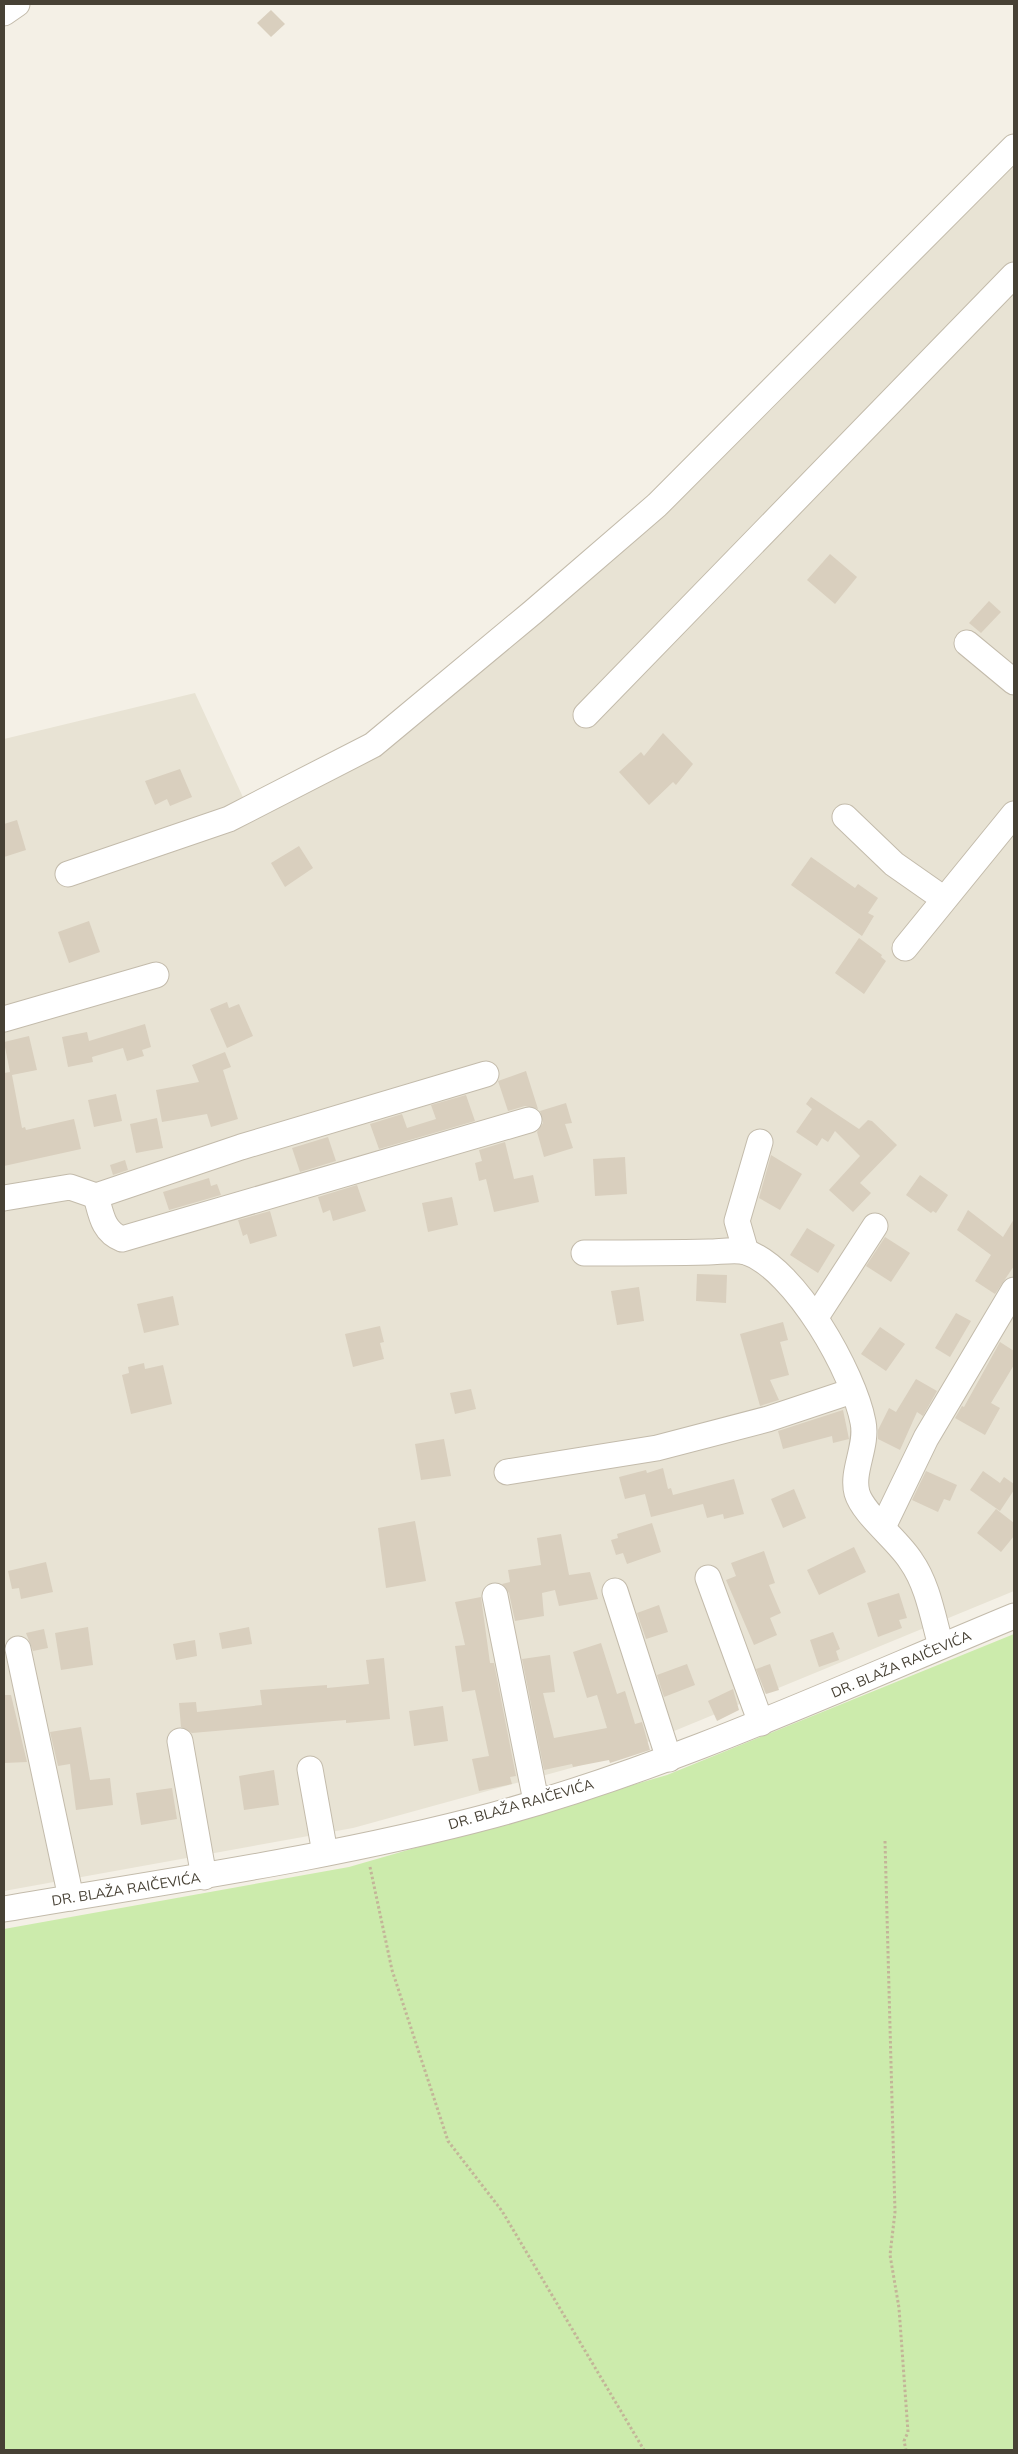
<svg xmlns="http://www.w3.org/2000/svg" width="1018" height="2454" font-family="Mulish,sans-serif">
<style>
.residential{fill:#e8e3d4}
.green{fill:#ccebac}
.building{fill:#d9cfbe}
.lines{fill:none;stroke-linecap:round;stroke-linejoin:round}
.minor-casing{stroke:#c3bbab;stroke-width:27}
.path{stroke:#c3b598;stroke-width:3;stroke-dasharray:2.5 2.5;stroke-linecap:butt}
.minor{stroke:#fff;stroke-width:25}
.labels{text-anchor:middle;stroke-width:4.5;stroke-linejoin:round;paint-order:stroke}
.street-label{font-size:14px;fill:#474135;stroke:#fff}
</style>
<rect width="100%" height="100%" fill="#f4f0e6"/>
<path class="residential" d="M1014,158V1591L611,1757L353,1828L4,1891V739L195,693L247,806L433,704L771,410Z"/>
<path class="green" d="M1014,1634V2450H4V1929L349,1867L667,1775Z"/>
<g class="building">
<path d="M271,10L285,24L271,37L257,23Z"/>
<path d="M830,554L857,577L835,604L807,580Z"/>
<path d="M989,601L1001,612L981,633L969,623Z"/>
<path d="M663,733L693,764L676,785L673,782L649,805L619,772L641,752L644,756Z"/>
<path d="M180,769L192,797L170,806L167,799L155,805L145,781Z"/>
<path d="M17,820L26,850L4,857V824Z"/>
<path d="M299,846L313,868L285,887L271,863Z"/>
<path d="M811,857L855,888L858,884L878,898L868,913L874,916L862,936L791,885Z"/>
<path d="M89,921L100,952L69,963L58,932Z"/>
<path d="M859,938L882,955L881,957L886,961L864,994L835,973Z"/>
<path d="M227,1002L229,1008L239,1004L253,1036L227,1048L210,1009Z"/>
<path d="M145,1024L151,1047L142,1050L144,1056L127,1061L123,1048L92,1057L93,1062L68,1067L62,1037L87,1032L89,1041Z"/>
<path d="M29,1036L37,1070L12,1075L22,1128L25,1127L26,1130L74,1119L81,1149L4,1166V1073L10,1072L4,1042Z"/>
<path d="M225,1052L231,1067L223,1070L238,1119L211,1127L207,1114L162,1122L156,1090L199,1082L192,1065Z"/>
<path d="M526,1071L538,1109L525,1106L508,1111L498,1081Z"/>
<path d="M116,1094L122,1121L94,1127L88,1100Z"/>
<path d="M466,1095L475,1121L379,1149L370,1124L402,1114L407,1128L436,1119L431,1105Z"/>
<path d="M811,1097L859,1129L868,1120L872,1121L897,1145L860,1183L871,1193L853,1212L829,1190L860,1156L835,1131L828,1142L822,1138L817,1146L796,1132L812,1109L806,1104Z"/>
<path d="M566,1103L572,1123L565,1124L573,1148L544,1157L537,1132L543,1123L540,1111Z"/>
<path d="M157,1118L163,1148L136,1153L130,1124Z"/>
<path d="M328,1137L336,1161L300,1172L292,1148Z"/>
<path d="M505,1142L514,1179L533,1175L539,1202L494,1212L486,1179L479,1181L475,1163L482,1161L479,1150Z"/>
<path d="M771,1155L802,1174L780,1210L759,1198Z"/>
<path d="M625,1157L627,1194L595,1196L593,1159Z"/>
<path d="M125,1160L128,1170L113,1175L110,1165Z"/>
<path d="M920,1175L948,1195L936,1213L933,1211L931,1213L906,1195Z"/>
<path d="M209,1178L211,1186L217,1184L221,1195L169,1210L163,1192Z"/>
<path d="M357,1185L366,1211L333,1221L330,1210L323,1213L318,1197Z"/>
<path d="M452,1197L458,1225L428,1232L422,1203Z"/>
<path d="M968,1210L1003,1237L1014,1219V1266L995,1294L975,1281L991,1255L957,1230Z"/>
<path d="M270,1211L277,1236L250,1244L247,1234L243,1236L238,1220Z"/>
<path d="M807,1228L835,1245L818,1273L790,1255Z"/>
<path d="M885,1237L910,1253L891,1282L866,1266Z"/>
<path d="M697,1274L727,1275L726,1303L696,1301Z"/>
<path d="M639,1287L644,1321L617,1325L611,1291Z"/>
<path d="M173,1296L179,1325L144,1333L137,1304Z"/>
<path d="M956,1313L971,1321L950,1357L935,1348Z"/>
<path d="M783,1322L788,1340L780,1342L789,1375L770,1380L779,1400L760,1406L740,1334Z"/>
<path d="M380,1326L384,1342L380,1343L384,1359L353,1367L345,1334Z"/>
<path d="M880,1327L905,1344L886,1371L861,1354Z"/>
<path d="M1000,1342L1014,1351V1365L991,1403L1000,1408L985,1435L955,1418L962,1406L964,1407Z"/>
<path d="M144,1363L145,1369L163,1365L172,1404L131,1414L122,1375L129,1373L128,1367Z"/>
<path d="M916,1379L937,1391L923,1416L917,1412L900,1450L878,1439V1430L889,1408L896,1412Z"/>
<path d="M471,1389L476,1409L455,1414L450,1393Z"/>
<path d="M843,1410L849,1439L833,1443L832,1436L783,1449L778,1431Z"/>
<path d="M444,1439L451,1476L421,1480L415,1444Z"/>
<path d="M663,1468L668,1489L671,1488L673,1495L734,1479L744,1514L724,1519L723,1514L707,1518L703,1504L651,1517L645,1494L625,1499L619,1477L646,1470L647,1473Z"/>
<path d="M926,1471L957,1485L950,1501L944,1499L938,1512L912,1500Z"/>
<path d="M983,1471L1000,1483L1004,1477L1014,1484V1490L1000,1511L970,1490Z"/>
<path d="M794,1489L806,1518L783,1528L771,1499Z"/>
<path d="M996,1509L1014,1523V1536L1001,1552L977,1533Z"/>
<path d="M415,1521L426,1581L386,1588L378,1528Z"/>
<path d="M652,1523L661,1552L627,1564L623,1553L616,1555L611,1540L618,1538L617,1534Z"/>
<path d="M561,1534L569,1575L590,1572L598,1599L559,1606L555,1590L542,1593L544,1616L515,1621L509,1593L502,1584L510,1582L508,1570L541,1565L537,1538Z"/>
<path d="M854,1547L866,1572L819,1595L807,1570Z"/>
<path d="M764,1551L775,1583L769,1585L781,1613L770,1618L777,1635L754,1645L726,1580L736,1576L731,1563Z"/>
<path d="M46,1562L53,1592L21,1599L19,1588L12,1589L8,1571Z"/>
<path d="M899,1593L907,1618L899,1620L902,1628L878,1637L867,1603Z"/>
<path d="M481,1597L490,1663H494L516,1776L510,1777L512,1784L479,1791L472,1759L489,1756L475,1690L462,1692L455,1646L465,1645L455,1602Z"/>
<path d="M659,1605L668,1632L646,1639L637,1613Z"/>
<path d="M88,1627L93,1665L61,1670L55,1633Z"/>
<path d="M249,1627L252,1644L222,1649L219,1633Z"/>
<path d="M44,1629L48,1648L33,1651L26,1633Z"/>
<path d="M833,1632L840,1649L836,1651L839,1660L819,1667L810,1640Z"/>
<path d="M195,1640L197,1656L176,1660L173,1644Z"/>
<path d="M601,1643L617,1694L625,1691L635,1724L642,1722L650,1750L610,1763L609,1760L573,1767L572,1764L544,1770L522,1659L550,1655L555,1692L543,1693L554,1738L607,1728L597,1695L587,1698L573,1652Z"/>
<path d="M384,1658L390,1719L346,1723V1720L192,1733L181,1727L179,1703L196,1702L197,1712L262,1705L260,1690L327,1685V1688L369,1684L366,1660Z"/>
<path d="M687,1664L695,1685L664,1697L657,1675Z"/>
<path d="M770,1664L779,1690L766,1694L756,1669Z"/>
<path d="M733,1689L739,1710L717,1721L708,1701Z"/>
<path d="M4,1695H11L27,1762L4,1763Z"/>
<path d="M443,1706L448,1741L414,1746L409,1711Z"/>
<path d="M81,1727L90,1780L110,1778L113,1805L76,1810L70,1764L58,1766L50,1732Z"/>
<path d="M274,1770L279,1805L244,1810L239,1776Z"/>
<path d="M172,1788L177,1819L141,1825L136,1793Z"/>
</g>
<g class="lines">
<g class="minor-casing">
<g id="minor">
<path d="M4,13L17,4"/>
<path d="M967,643L1014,682"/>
<path d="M586,715L1014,275"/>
<path d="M845,817L894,864L944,899"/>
<path d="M68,874L229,819L373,745L533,612L657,505L1014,147"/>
<path d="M905,948L1014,814"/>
<path d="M4,1019L156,975"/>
<path d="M96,1196C101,1214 103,1232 122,1239L529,1120"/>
<path d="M4,1198L70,1187L96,1196L241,1147L486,1074"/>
<path d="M746,1252L737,1221L760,1142"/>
<path d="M584,1253C625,1253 667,1253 709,1252C719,1252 736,1249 746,1252C796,1269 854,1374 863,1422C868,1446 851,1471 857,1493C863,1514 899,1541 911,1561C928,1585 933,1618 941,1646"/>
<path d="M816,1317L875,1226"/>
<path d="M507,1472L657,1448L768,1419L852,1391"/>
<path d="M883,1527L926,1438L1014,1290"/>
<path d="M708,1578L761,1723"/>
<path d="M615,1591L669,1759"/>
<path d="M495,1596L536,1801"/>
<path d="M18,1649L71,1898"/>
<path d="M180,1741L204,1877"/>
<path d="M310,1769L325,1853"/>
<path d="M4,1909C168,1881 333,1858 494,1815C674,1766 842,1687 1014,1616"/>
</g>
</g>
<g class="path">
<path d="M885,1841L895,2212L890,2255L899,2308L908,2432L904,2441L906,2450"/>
<path d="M370,1867L392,1970L448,2141L502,2211L644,2450"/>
</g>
<use href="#minor" class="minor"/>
</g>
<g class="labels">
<g class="street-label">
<text transform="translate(901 1664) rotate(-23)" y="5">DR. BLAŽA RAIČEVIĆA</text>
<text transform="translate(521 1804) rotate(-16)" y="5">DR. BLAŽA RAIČEVIĆA</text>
<text transform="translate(126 1889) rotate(-9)" y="5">DR. BLAŽA RAIČEVIĆA</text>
</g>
</g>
<rect width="1018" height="2454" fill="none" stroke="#474135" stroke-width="10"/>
</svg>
